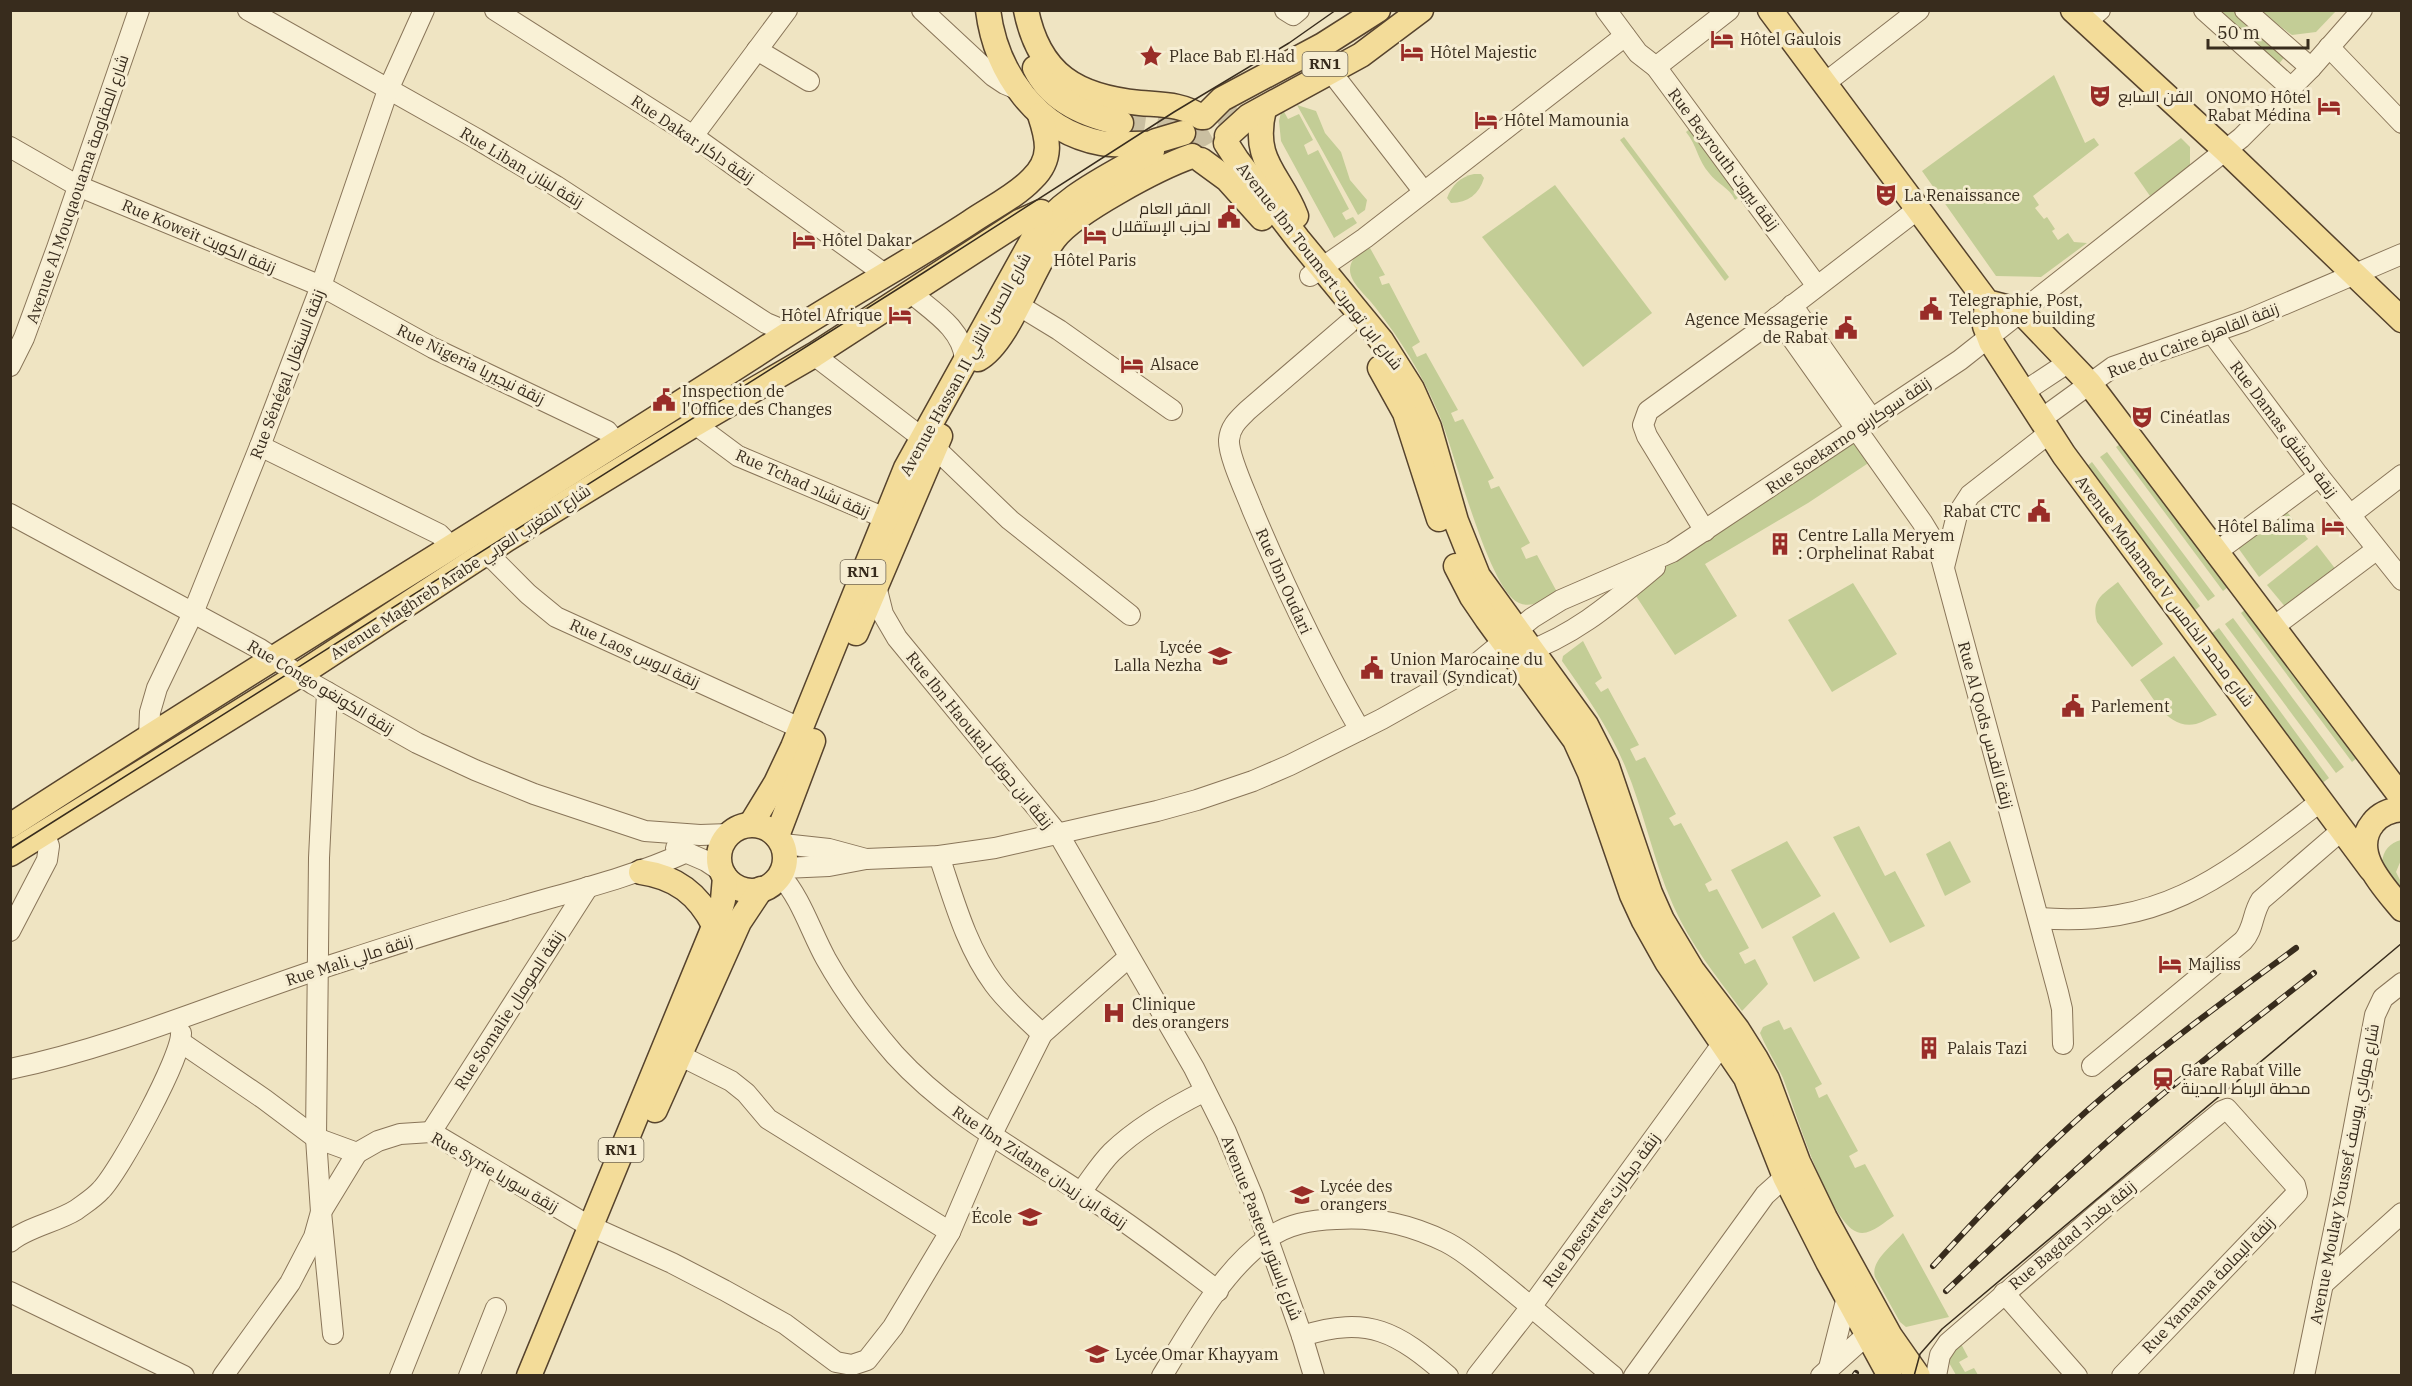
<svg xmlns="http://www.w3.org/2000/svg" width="2412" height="1386" font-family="'IBM Plex Serif',Cairo,serif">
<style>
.green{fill:#c3cd96}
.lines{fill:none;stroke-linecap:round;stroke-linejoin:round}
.major-tunnel{stroke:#cabfa1;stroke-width:24;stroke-dasharray:24 12;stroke-linecap:butt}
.minor-casing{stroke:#897559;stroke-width:22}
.major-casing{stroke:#56432d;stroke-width:27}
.minor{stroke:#f9f1d6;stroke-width:20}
.major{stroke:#f3dc99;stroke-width:24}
.tram{stroke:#382c1d;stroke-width:1.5}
.rail-casing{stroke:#382c1d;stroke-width:6}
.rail{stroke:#f6edd2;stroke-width:4;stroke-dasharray:11;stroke-linecap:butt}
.labels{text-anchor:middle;stroke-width:6;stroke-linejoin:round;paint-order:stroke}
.shield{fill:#f6edd2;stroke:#716653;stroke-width:1.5}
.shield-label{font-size:15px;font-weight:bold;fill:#382c1d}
.poi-label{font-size:16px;fill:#382c1d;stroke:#f6edd2;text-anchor:start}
.street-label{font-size:16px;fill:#382c1d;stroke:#f6edd2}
</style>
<rect width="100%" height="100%" fill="#efe4c2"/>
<g class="green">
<path d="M2217,11H2237L2287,54L2278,65Z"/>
<path d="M2259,11H2336L2316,32L2292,35Z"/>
<path d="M2054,75L2085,143L2094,138L2099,145L2033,196L2039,205L2035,208L2044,219L2047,217L2055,229L2052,231L2058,240L2068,233L2074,242L2087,243L2041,277L1996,276L1922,171Z"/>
<path d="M1297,105L1316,111L1325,133L1341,152L1350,180L1367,200L1365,210L1358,215Z"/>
<path d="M1282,108L1288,119L1299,114L1313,140L1304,145L1308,155L1318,150L1349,209L1342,213L1346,220L1353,217L1357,223L1334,238L1281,141L1279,121Z"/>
<path d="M1691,128L1742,195L1735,200C1729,187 1717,184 1709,173C1698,161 1697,145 1686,132Z"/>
<path d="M1624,137L1729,277L1725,281L1620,140Z"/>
<path d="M2181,138L2190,147V166L2150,196L2134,173Z"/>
<path d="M1474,174H1481L1484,178C1479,194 1468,203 1451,203L1447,198C1452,185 1460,177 1474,174Z"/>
<path d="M1555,185L1652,313L1583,367L1482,237Z"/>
<path d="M1370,248L1385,275L1379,277L1382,285L1389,283L1420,342L1412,347L1417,357L1426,353L1458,410L1451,413L1455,422L1463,419L1494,478L1488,481L1491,489L1499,486L1530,543L1521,548L1526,559L1537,555L1557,592C1546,598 1533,609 1519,603C1488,590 1454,448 1438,412C1422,374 1400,339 1375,307C1367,296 1350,283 1350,270C1350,257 1361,253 1370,248Z"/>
<path d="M1858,434L1873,460L1808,503L1705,564L1737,616L1675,655L1636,596L1677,554Z"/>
<path d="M2123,442L2229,586L2223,591L2116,447Z"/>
<path d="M2107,452L2215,596L2208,601L2100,457Z"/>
<path d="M2092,462L2200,606L2193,612L2085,468Z"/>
<path d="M2284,508L2308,539L2259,577L2236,545Z"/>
<path d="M2317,545L2337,571L2287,609L2267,585Z"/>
<path d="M2118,582L2163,644L2132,667L2097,622C2091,599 2102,595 2118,582Z"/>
<path d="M1853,583L1897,654L1832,692L1788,620Z"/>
<path d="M2247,608L2358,757L2352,762L2241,613Z"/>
<path d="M2233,618L2344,767L2336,773L2225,624Z"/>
<path d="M2219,628L2329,778L2321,784L2211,634Z"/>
<path d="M1583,641L1602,678L1595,683L1601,692L1608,688L1639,745L1630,749L1636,761L1645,757L1676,814L1669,818L1674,826L1681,823L1712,880L1705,884L1709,892L1717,889L1749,948L1739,953L1745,964L1755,959L1768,984L1742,1011C1717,977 1690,944 1673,905C1653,860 1644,811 1625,766C1609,728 1586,695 1562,661L1563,656Z"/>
<path d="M2174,656L2217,715C2210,717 2204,722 2196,724C2168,730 2154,698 2140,680Z"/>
<path d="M1859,826L1885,876L1895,871L1925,926L1890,943L1833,837Z"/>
<path d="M2401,840V860L2396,872L2401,882V895L2382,863C2383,850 2390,843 2401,840Z"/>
<path d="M1787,841L1821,896L1762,929L1731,870Z"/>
<path d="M1950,841L1971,882L1945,896L1926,854Z"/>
<path d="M1834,912L1860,958L1814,982L1792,937Z"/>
<path d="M1779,1020L1784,1030L1791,1027L1822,1084L1815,1088L1819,1098L1827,1094L1858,1151L1849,1156L1855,1168L1865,1164L1894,1216C1884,1222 1869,1237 1857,1232C1828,1220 1795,1109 1783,1078C1776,1063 1766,1048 1760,1033L1763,1027Z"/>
<path d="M1903,1233L1909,1244L1949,1317L1906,1327L1900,1322L1875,1277C1870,1261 1893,1245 1903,1233Z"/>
<path d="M1960,1342L1968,1357L1959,1362L1965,1372L1974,1368L1978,1375H1956L1948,1361Z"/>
</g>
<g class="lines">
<g class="major-tunnel">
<path d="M1121,123L1165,129L1188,125"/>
<path d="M1156,160L1241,112"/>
</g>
<g class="minor-casing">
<g id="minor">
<path d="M248,10L477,139L556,186L766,323L790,333"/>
<path d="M495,10L693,136L886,275"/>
<path d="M922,10L993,76L1005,84L1019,90"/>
<path d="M1285,10L1293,15L1299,10"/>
<path d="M1606,10L1638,53L1656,67L1817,286"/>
<path d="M2204,10L2291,88"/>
<path d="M2245,10L2311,68"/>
<path d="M2086,22L2100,10"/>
<path d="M2329,47L2402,123"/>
<path d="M757,50L809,81"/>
<path d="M1656,67L1729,10"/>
<path d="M1332,73L1424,192"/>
<path d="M1825,83L1919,10"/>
<path d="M693,136L787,10"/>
<path d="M10,147L78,186L321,286L433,348L607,431L614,440L615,446"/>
<path d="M1310,276L1365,238L1625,36"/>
<path d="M910,292C932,311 962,328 965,359"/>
<path d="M1018,305L1059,330L1172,410"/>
<path d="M1792,305L1872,419"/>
<path d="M1777,317L1922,522L1939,550L2058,992L2062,1009L2063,1044"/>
<path d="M1348,324L1248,410C1239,419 1230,426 1229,440C1228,455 1246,493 1252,509C1284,585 1319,659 1360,730"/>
<path d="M2212,333L2319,476L2402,580"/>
<path d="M814,355L934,447L1010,520L1130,615"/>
<path d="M10,366L24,338L57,248L139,10"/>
<path d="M2022,393L2069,362"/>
<path d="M2040,420L2113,367L2245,321L2402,254"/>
<path d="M695,424L738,456L885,518"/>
<path d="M260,446L439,534L444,539L446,550"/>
<path d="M10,514L260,649L313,684L417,743L475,770L534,794L645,831L700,835L729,834"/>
<path d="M2350,515L2402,475"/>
<path d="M1705,531L1647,436L1643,425L1648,411L1767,325L1918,209"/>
<path d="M486,552L528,594L556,617L800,728"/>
<path d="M2215,553L2319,476"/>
<path d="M1944,567L1957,515L1970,495L2048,434"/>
<path d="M876,586L883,614L897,638L1059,835L1194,1068L1226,1132L1253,1197L1302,1336L1314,1376"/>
<path d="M2272,628L2376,550"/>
<path d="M1520,654C1573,637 1613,602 1655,567"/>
<path d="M327,692L319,858L316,1138L321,1212L333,1334"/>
<path d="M149,736L150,712L157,688L193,613L260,446L321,286L388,90L424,10"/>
<path d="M783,844L829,849L866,859"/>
<path d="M676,848L706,861L721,871"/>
<path d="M939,856C954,900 966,946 994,984C1007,1002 1026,1018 1042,1034"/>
<path d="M784,868L829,866L866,859L939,856L995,848L1157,811L1197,800L1253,781L1290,765L1382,719L1469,670L1532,618L1561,600L1672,552L1960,360L2241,138L2311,68L2362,10"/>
<path d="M780,875C801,898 811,932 826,959C845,993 869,1025 895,1055C947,1112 1013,1148 1077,1190C1126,1221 1172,1256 1218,1291"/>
<path d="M2039,918C2166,928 2226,874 2321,801"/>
<path d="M10,931L47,860L49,846L44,832"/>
<path d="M182,1043L264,1099L316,1138L357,1153L378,1141L400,1134L431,1132L589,1226"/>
<path d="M679,1055L731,1081L746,1093L768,1119L950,1232"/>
<path d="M2092,1066L2243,941C2254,929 2252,914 2261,900L2342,830"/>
<path d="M10,1069C125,1045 233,996 344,961C399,943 454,925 509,910C569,892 630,878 687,852"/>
<path d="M431,1132L588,887"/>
<path d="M1081,1192C1091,1179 1100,1164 1112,1152C1138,1127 1173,1107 1205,1091"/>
<path d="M601,1231L672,1263L724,1290L785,1324L836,1362L852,1365L867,1360L893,1327L950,1232L991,1136L1042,1034L1129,957"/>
<path d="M10,1242C25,1228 57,1222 76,1210C84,1204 94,1198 101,1190C120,1170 182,1057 181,1033"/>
<path d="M2323,1284L2402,1213"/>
<path d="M10,1292L184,1376"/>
<path d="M2004,1293L2077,1376"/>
<path d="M1302,1336C1369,1315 1397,1332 1448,1376"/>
<path d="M1829,1368L1847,1297"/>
<path d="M223,1376L290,1283L314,1237L321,1212L357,1153"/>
<path d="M400,1376L484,1166"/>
<path d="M469,1376L496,1308"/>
<path d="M1162,1376C1190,1330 1223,1270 1267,1239C1287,1224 1311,1220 1336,1219C1373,1216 1412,1225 1446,1242C1466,1252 1483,1268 1501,1282C1539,1313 1575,1344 1613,1376"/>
<path d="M1477,1376L1531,1307L1723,1043"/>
<path d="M1634,1376L1765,1195L1785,1177"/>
<path d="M1821,1376L1878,1325"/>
<path d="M1936,1376L1940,1355L1948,1343L2103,1209L2222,1111L2227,1109L2295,1185L2297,1193L2122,1376"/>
<path d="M2304,1376L2340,1201L2375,1015L2383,998L2402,983"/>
</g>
</g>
<g class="major-casing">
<g id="major">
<path d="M988,10C996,73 1037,131 1101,143C1118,146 1135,143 1152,144"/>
<path d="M1026,10C1039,75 1077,97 1140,103C1162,105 1182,104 1201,117"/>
<path d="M1770,10L1987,302L2010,308L2025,316L2089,383L2402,798"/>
<path d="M2073,10L2225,150L2402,320"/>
<path d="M1035,68C1051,101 1087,116 1121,123"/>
<path d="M1264,109C1251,162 1280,174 1296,216"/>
<path d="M1204,117L1222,99L1323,45L1378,10"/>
<path d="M1227,136L1249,116L1361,55L1421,10"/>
<path d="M1226,143L1237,160L1298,239L1381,340L1412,389L1429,427L1456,521L1478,576L1586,725L1607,766L1650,893L1662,920L1692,970L1737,1029L1756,1059L1767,1079L1798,1162L1825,1218L1890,1336L1918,1376"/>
<path d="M1133,153L1156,141L1183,133"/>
<path d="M1201,160L1227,179L1262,218"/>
<path d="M1987,302L1985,326L1991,342L2064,455L2371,869"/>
<path d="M978,359C1008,343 1032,268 1054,239C1074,212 1160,167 1192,156"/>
<path d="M1380,368L1405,413L1439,519"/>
<path d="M1456,566L1472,597L1487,619L1575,740L1590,773L1632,895L1644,921L1667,962L1746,1078L1785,1177L1828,1262L1890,1376"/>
<path d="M856,633L940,436"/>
<path d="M2402,809C2390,810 2380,814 2373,823C2349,852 2384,887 2402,909"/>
<path d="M751,824L776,783L793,747L906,468L1033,239C1060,197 1110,176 1152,151"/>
<circle cx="752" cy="858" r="33"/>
<path d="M10,826C264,661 523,505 777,341C840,300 906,264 969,223C989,209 1015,197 1032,179C1053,159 1048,139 1040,115"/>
<path d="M777,836L813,741"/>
<path d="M10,854L299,675L507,539L695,424L814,355L1019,222L1041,212"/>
<path d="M641,872C676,877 698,894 714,925"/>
<path d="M655,1110L739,922L761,889"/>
<path d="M529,1376L718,917L723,900L725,877"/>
</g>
</g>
<use href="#minor" class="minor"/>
<use href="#major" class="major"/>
<g class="tram">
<path d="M10,849L923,273L1174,112L1289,43L1336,10"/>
<path d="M1914,1376L1920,1354L1942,1329L2402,943"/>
</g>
<g class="rail-casing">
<g id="rail">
<path d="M1933,1266C1987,1207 2043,1148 2104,1096C2166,1043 2231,996 2296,948"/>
<path d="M1946,1291C2024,1217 2102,1143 2186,1075C2228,1040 2271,1007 2314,973"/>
<path d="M1854,1376L1856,1373"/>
</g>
</g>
<use href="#rail" class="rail"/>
</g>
<defs>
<g id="hotel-bare" transform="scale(1.8)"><path d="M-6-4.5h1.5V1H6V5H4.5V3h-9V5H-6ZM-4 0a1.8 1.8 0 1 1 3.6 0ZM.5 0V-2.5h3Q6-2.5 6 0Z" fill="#992d28" stroke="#f6edd2" stroke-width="2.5" paint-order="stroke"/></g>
<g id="sight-bare" transform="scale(1.8)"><path d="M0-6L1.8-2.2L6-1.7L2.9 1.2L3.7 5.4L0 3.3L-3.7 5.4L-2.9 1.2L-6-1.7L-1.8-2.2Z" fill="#992d28" stroke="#f6edd2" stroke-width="2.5" paint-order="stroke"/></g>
<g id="theatre-bare" transform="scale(1.8)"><path d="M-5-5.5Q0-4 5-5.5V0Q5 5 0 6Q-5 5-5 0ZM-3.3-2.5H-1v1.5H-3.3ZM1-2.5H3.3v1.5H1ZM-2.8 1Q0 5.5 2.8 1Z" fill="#992d28" stroke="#f6edd2" stroke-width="2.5" paint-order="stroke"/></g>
<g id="civic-bare" transform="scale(1.8)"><path d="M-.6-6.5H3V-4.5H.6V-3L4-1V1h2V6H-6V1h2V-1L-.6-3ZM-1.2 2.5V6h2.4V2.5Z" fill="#992d28" stroke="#f6edd2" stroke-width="2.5" paint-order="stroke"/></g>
<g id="building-bare" transform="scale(1.8)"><path d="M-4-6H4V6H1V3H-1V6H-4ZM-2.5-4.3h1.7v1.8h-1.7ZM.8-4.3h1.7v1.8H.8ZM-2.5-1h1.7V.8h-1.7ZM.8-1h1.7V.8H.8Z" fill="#992d28" stroke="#f6edd2" stroke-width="2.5" paint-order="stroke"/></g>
<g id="school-bare" transform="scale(1.8)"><path d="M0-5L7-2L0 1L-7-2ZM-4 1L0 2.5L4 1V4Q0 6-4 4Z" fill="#992d28" stroke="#f6edd2" stroke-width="2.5" paint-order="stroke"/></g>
<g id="hospital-bare" transform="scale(1.8)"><path d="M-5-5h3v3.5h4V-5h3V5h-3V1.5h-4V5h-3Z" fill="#992d28" stroke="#f6edd2" stroke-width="2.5" paint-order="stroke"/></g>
<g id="station-bare" transform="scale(1.8)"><path d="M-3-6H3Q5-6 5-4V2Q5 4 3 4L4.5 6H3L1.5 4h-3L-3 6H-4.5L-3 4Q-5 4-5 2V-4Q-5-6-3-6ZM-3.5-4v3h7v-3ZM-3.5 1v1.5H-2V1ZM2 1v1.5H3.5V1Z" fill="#992d28" stroke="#f6edd2" stroke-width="2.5" paint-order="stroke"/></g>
</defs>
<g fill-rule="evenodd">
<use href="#hotel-bare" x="1722" y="39"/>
<use href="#hotel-bare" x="1412" y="52"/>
<use href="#sight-bare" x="1151" y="56"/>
<use href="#theatre-bare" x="2100" y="96"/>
<use href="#hotel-bare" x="2329" y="106"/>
<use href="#hotel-bare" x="1486" y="120"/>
<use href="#theatre-bare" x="1886" y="195"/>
<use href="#civic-bare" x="1229" y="217"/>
<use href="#hotel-bare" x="1095" y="235"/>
<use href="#hotel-bare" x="804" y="240"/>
<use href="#civic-bare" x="1931" y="309"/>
<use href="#hotel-bare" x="900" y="315"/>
<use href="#civic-bare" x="1846" y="328"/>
<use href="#hotel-bare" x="1132" y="364"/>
<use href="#civic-bare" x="664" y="400"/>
<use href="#theatre-bare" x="2142" y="417"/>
<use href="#civic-bare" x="2039" y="511"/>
<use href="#hotel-bare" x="2333" y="526"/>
<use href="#building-bare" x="1780" y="544"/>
<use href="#school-bare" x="1220" y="656"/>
<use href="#civic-bare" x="1372" y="668"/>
<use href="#civic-bare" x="2073" y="706"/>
<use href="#hotel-bare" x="2170" y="964"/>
<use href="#hospital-bare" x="1114" y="1013"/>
<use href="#building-bare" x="1929" y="1048"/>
<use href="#station-bare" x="2163" y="1079"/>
<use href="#school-bare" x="1302" y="1195"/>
<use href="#school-bare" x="1030" y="1217"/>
<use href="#school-bare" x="1097" y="1354"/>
</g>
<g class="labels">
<g class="shield">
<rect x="1302.5" y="52" width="45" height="24" rx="4.5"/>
<rect x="840.5" y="560" width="45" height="24" rx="4.5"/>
<rect x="598.5" y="1138" width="45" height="24" rx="4.5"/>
</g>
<g class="shield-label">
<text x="1325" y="69">RN1</text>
<text x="863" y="577">RN1</text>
<text x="621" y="1155">RN1</text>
</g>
<g class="poi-label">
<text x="1740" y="45">Hôtel Gaulois</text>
<text x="1430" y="58">Hôtel Majestic</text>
<text x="1169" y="62">Place Bab El Had</text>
<text x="2118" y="102">الفن السابع</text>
<text x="2311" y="103" text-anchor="end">ONOMO Hôtel<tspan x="2311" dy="18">Rabat Médina</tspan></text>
<text x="1504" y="126">Hôtel Mamounia</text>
<text x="1904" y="201">La Renaissance</text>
<text x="1211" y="214" text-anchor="end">المقر العام<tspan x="1211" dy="18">لحزب الإستقلال</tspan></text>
<text x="822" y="246">Hôtel Dakar</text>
<text x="1095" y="266" text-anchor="middle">Hôtel Paris</text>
<text x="1949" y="306">Telegraphie, Post,<tspan x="1949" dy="18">Telephone building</tspan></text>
<text x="882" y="321" text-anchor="end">Hôtel Afrique</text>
<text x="1828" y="325" text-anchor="end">Agence Messagerie<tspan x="1828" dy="18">de Rabat</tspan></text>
<text x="1150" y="370">Alsace</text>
<text x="682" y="397">Inspection de<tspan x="682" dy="18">l'Office des Changes</tspan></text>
<text x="2160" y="423">Cinéatlas</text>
<text x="2021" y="517" text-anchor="end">Rabat CTC</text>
<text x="2315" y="532" text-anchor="end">Hôtel Balima</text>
<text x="1798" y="541">Centre Lalla Meryem<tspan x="1798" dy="18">: Orphelinat Rabat</tspan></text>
<text x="1202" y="653" text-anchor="end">Lycée<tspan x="1202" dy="18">Lalla Nezha</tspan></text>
<text x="1390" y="665">Union Marocaine du<tspan x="1390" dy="18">travail (Syndicat)</tspan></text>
<text x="2091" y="712">Parlement</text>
<text x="2188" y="970">Majliss</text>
<text x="1132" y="1010">Clinique<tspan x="1132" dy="18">des orangers</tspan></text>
<text x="1947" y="1054">Palais Tazi</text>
<text x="2181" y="1076">Gare Rabat Ville<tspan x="2181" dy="18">محطة الرباط المدينة</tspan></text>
<text x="1320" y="1192">Lycée des<tspan x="1320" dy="18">orangers</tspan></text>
<text x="1012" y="1223" text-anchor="end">École</text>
<text x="1115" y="1360">Lycée Omar Khayyam</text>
</g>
<g class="street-label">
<text transform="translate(693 139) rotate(34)" y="6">Rue Dakar زنقة داكار</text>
<text transform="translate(1724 159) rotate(53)" y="6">Rue Beyrouth زنقة بيروت</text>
<text transform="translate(522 167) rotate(31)" y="6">Rue Liban زنقة لبنان</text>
<text transform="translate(77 189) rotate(-71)" y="6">Avenue Al Mouqaouama شارع المقاومة</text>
<text transform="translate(199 236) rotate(23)" y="6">Rue Koweït زنقة الكويت</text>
<text transform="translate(1320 266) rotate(52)" y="6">Avenue Ibn Toumert شارع ابن تومرت</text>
<text transform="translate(2193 340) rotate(-21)" y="6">Rue du Caire زنقة القاهرة</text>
<text transform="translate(471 364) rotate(26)" y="6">Rue Nigeria زنقة نيجيريا</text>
<text transform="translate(965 364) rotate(-61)" y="6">Avenue Hassan II شارع الحسن الثاني</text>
<text transform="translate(287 374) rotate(-69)" y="6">Rue Sénégal زنقة السنغال</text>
<text transform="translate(2284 429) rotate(53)" y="6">Rue Damas زنقة دمشق</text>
<text transform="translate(1848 435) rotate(-34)" y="6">Rue Soekarno زنقة سوكارنو</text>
<text transform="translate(803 483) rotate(24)" y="6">Rue Tchad زنقة نشاد</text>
<text transform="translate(460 572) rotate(-33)" y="6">Avenue Maghreb Arabe شارع المغرب العربي</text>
<text transform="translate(1284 581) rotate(66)" y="6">Rue Ibn Oudari</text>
<text transform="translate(2165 591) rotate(53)" y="6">Avenue Mohamed V شارع محمد الخامس</text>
<text transform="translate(635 653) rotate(25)" y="6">Rue Laos زنقة لاوس</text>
<text transform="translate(321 687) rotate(31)" y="6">Rue Congo زنقة الكونغو</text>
<text transform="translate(1986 725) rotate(75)" y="6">Rue Al Qods زنقة القدس</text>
<text transform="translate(980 740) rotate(51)" y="6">Rue Ibn Haoukal زنقة ابن حوقل</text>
<text transform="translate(349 960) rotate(-18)" y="6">Rue Mali زنقة مالي</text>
<text transform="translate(509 1010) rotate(-57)" y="6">Rue Somalie زنقة الصومال</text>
<text transform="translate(1040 1167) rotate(34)" y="6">Rue Ibn Zidane زنقة ابن زيدان</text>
<text transform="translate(495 1172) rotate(30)" y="6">Rue Syrie زنقة سوريا</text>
<text transform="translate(2344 1174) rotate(-79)" y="6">Avenue Moulay Youssef شارع مولاي يوسف</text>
<text transform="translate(1601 1210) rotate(-54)" y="6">Rue Descartes زنقة ديكارت</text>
<text transform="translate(1262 1228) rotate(69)" y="6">Avenue Pasteur شارع باستور</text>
<text transform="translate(2072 1235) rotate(-40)" y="6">Rue Bagdad زنقة بغداد</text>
<text transform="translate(2208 1285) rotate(-46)" y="6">Rue Yamama زنقة اليمامة</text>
</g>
</g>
<rect width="2412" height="1386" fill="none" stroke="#382c1d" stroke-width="24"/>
<path d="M2208 39v9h100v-9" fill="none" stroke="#382c1d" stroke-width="3"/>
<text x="2217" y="39" font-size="18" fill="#382c1d" stroke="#f6edd2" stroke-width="4.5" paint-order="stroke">50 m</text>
</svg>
